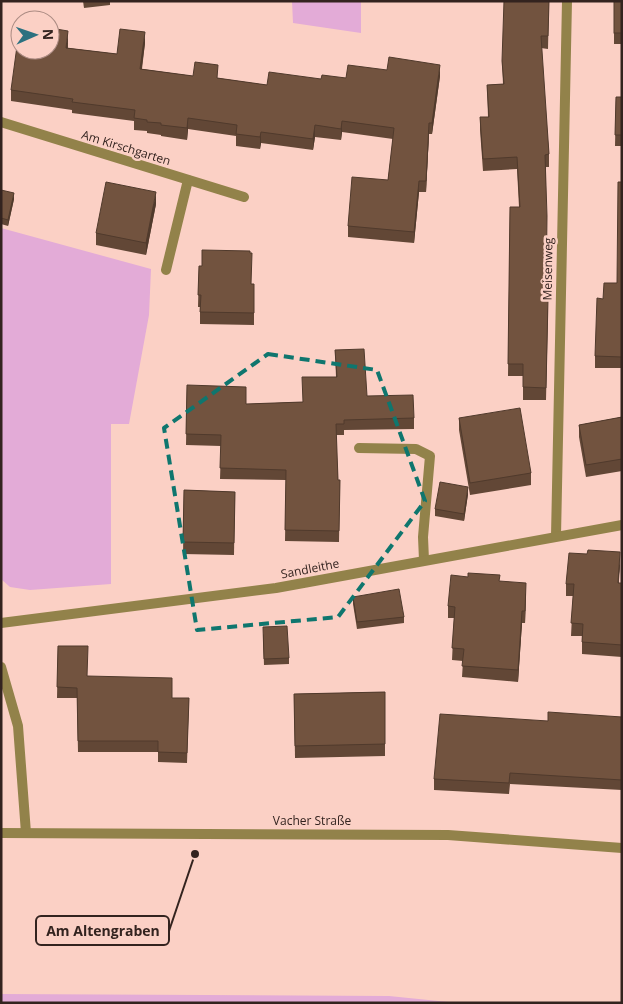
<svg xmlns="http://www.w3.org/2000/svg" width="623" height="1004" font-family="'Open Sans',sans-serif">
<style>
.green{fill:#e3abd7}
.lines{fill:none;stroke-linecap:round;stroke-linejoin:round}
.service{stroke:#92824a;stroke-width:10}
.minor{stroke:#92824a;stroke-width:10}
.tertiary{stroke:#92824a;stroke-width:10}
.wall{fill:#624736}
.shaded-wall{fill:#503a2c}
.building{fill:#72533f;stroke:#503a2c}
.marked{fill:none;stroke:#0f766e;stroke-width:4;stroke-dasharray:10 6;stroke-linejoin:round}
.labels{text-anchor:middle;stroke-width:5;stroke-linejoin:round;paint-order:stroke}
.street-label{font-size:12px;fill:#33231f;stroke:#fbd0c5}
.leader{fill:none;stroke:#33231f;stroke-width:2}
.callout-dot{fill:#33231f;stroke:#fbd0c5;stroke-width:2}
.callout{fill:#fbd0c5;stroke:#33231f;stroke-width:2}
.callout-label{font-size:14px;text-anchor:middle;font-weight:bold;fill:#33231f}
</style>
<rect width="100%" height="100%" fill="#fbd0c5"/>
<g class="green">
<path d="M292,1H361V33L293,23Z"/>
<path d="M1,228L151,269L149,315L129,424H111V584L30,590L10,587L1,579Z"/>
<path d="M1,994L389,996L458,1003H1Z"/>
</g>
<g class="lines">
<g class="service">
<path d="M166,270L188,180"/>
<path d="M359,448L416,449L430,456L423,537L424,560"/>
</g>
<g class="minor">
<path d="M1,122L244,197"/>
<path d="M556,536L567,1"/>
<path d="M1,623L276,588L622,525"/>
<path d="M1,667L18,726L26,833"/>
</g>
<path class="tertiary" d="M1,833L448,835L622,848"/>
</g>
<g class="wall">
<path d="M83,1H110V5L84,8Z"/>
<path d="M549,1L548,49L541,48L549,154V167H546V299L548,311L546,400H523V376H508L510,207H519L517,169L483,171L480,130V117H488L487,85L503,84L502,61Z"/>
<rect x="614" y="1" width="8" height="43"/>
<path d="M68,42V48L117,54L145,43L142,69L193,76L218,78L267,85L321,79L440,76L432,134H429L426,192H419L414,243L348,237V226L388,180L393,139L342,132L341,140L315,137L313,150L261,143L260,149L236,146V136L188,129L187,140L161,136V135L147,133V131L134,130V121L72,113V110L11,101V90Z"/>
<path d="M616,97H622V146H615Z"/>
<path d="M622,182V368H595V356L603,299L617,283Z"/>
<path d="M1,190L14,199L8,226L1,224Z"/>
<path d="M156,204L146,255L96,245V233Z"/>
<path d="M199,266H202L251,284H254V325L200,324V307H198Z"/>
<path d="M335,350L367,396L414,418V429L344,430V435H336L338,480H340L339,542L285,541L286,480L220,479L221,446L186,445L187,385L246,404L303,402L336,377Z"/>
<path d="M622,417V471L586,477L579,437V425Z"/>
<path d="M459,418L531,473V485L470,495L459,430Z"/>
<path d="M184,490L235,492L234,555L183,554Z"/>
<path d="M468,494L464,521L435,516V509Z"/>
<path d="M587,554L620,565L618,583H622V657L582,654V636H571L573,596H566V584Z"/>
<path d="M500,581L526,594L525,623H522L518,682L462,677L463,661L452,660L454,618H448V606Z"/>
<path d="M353,597L404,617V623L357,629L353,604Z"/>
<path d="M263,634L289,658V664L264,665Z"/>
<path d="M58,646L87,676L172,698H189L187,763L158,762V752H78L77,698H57Z"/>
<path d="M385,692V756L295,758L294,694Z"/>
<path d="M622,717V790L510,784L509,794L434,790V779L548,721Z"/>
</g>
<g class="shaded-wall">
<path d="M68,31V42L66,59V48Z"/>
<path d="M145,32V43L140,80V69Z"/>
<path d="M440,65V76L432,134V123Z"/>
<path d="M188,118V129L187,140V128Z"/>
<path d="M342,121V132L341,140V129Z"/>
<path d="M429,123V134L426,192V181Z"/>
<path d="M315,125V137L313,150V139Z"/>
<path d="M261,132V143L260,149V137Z"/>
<path d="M419,181V192L414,243V232Z"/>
<path d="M156,192V204L146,255V243Z"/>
<path d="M14,193V199L8,226V220Z"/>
<path d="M468,487V494L464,521V514Z"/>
<path d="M620,552V565L618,595V583Z"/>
<path d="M526,583V594L525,623V611Z"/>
<path d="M522,611V623L518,682V670Z"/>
</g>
<g class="building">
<path d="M504,1H549L548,36H541L549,154L545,155L547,216L546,299H548L546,388L523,387V364H508L510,207H520L517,157L483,159L480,117H489L487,85L504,84L502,61Z"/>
<rect x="614" y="1" width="8" height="32"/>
<path d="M20,24V50H50V28L68,31L66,48L117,54L120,29L145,32L140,69L193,76L195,62L218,65L217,78L267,85L269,72L321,79L322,75L346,78L348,65L387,70L389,57L440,65L432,123H429L426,181H419L414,232L348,226L352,177L388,180L394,128L342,121L341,129L315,125L313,139L261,132L260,137L236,134L237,125L188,118L187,128L161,125V123L147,122V120L134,118L135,110L72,102L73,99L11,90Z"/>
<path d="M616,97H622V135H615Z"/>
<path d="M106,182L156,192L146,243L96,233Z"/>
<path d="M618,182H622V357L595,356L597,298L603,299L604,283H617Z"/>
<path d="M1,190L14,193L8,220L1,218Z"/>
<path d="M202,250L250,251V253H252L251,284H254V313L200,312L201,295H198L199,266H202Z"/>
<path d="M364,349L367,396L413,395L414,418L344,420V424H336L338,480H340L339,531L285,530L286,470L220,468L221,435L186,434L187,385L246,387V404L303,402L302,377H337L335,350Z"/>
<path d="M520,408L531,473L470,483L459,418Z"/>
<path d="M622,417V459L586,465L579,425Z"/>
<path d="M440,482L468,487L464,514L435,509Z"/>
<path d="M184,490L235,492L234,543L183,542Z"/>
<path d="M588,550L620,552L618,583H622V645L582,642L583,624L571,623L574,584H566L569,553L587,554Z"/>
<path d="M468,573L500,575L499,581L526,583L525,611H522L518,670L462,666L464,649L452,648L455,607L448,606L451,575L468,577Z"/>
<path d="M399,589L404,617L357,622L353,597Z"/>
<path d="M287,626L289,658L264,659L263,627Z"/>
<path d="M58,646H88L87,676L172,678V698H189L187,753L158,752V741H78L77,688L57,687Z"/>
<path d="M385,692V744L295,746L294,694Z"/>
<path d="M548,712L622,717V780L510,773L509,783L434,779L440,714L548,721Z"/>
</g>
<path class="marked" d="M268,354L377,370L425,501L338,617L197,630L164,428Z"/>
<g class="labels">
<g class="street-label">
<text transform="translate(126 148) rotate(17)" y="4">Am Kirschgarten</text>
<text transform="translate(548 269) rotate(-89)" y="4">Meisenweg</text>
<text transform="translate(310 569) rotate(-11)" y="4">Sandleithe</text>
<text x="312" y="825">Vacher Straße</text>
</g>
</g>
<path class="leader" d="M195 854L169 931"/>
<circle class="callout-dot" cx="195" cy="854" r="5"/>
<rect class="callout" x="36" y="916" width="133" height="29" rx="5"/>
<g class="callout-label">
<text x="103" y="936">Am Altengraben</text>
</g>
<rect width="623" height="1004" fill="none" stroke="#33231f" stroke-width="5"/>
<g transform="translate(35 35) rotate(88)"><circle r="24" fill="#fbd0c5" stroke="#ab8b83"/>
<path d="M0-4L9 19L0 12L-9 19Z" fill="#2c7180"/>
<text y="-8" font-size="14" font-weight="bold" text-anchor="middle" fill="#33231f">N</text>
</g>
</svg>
